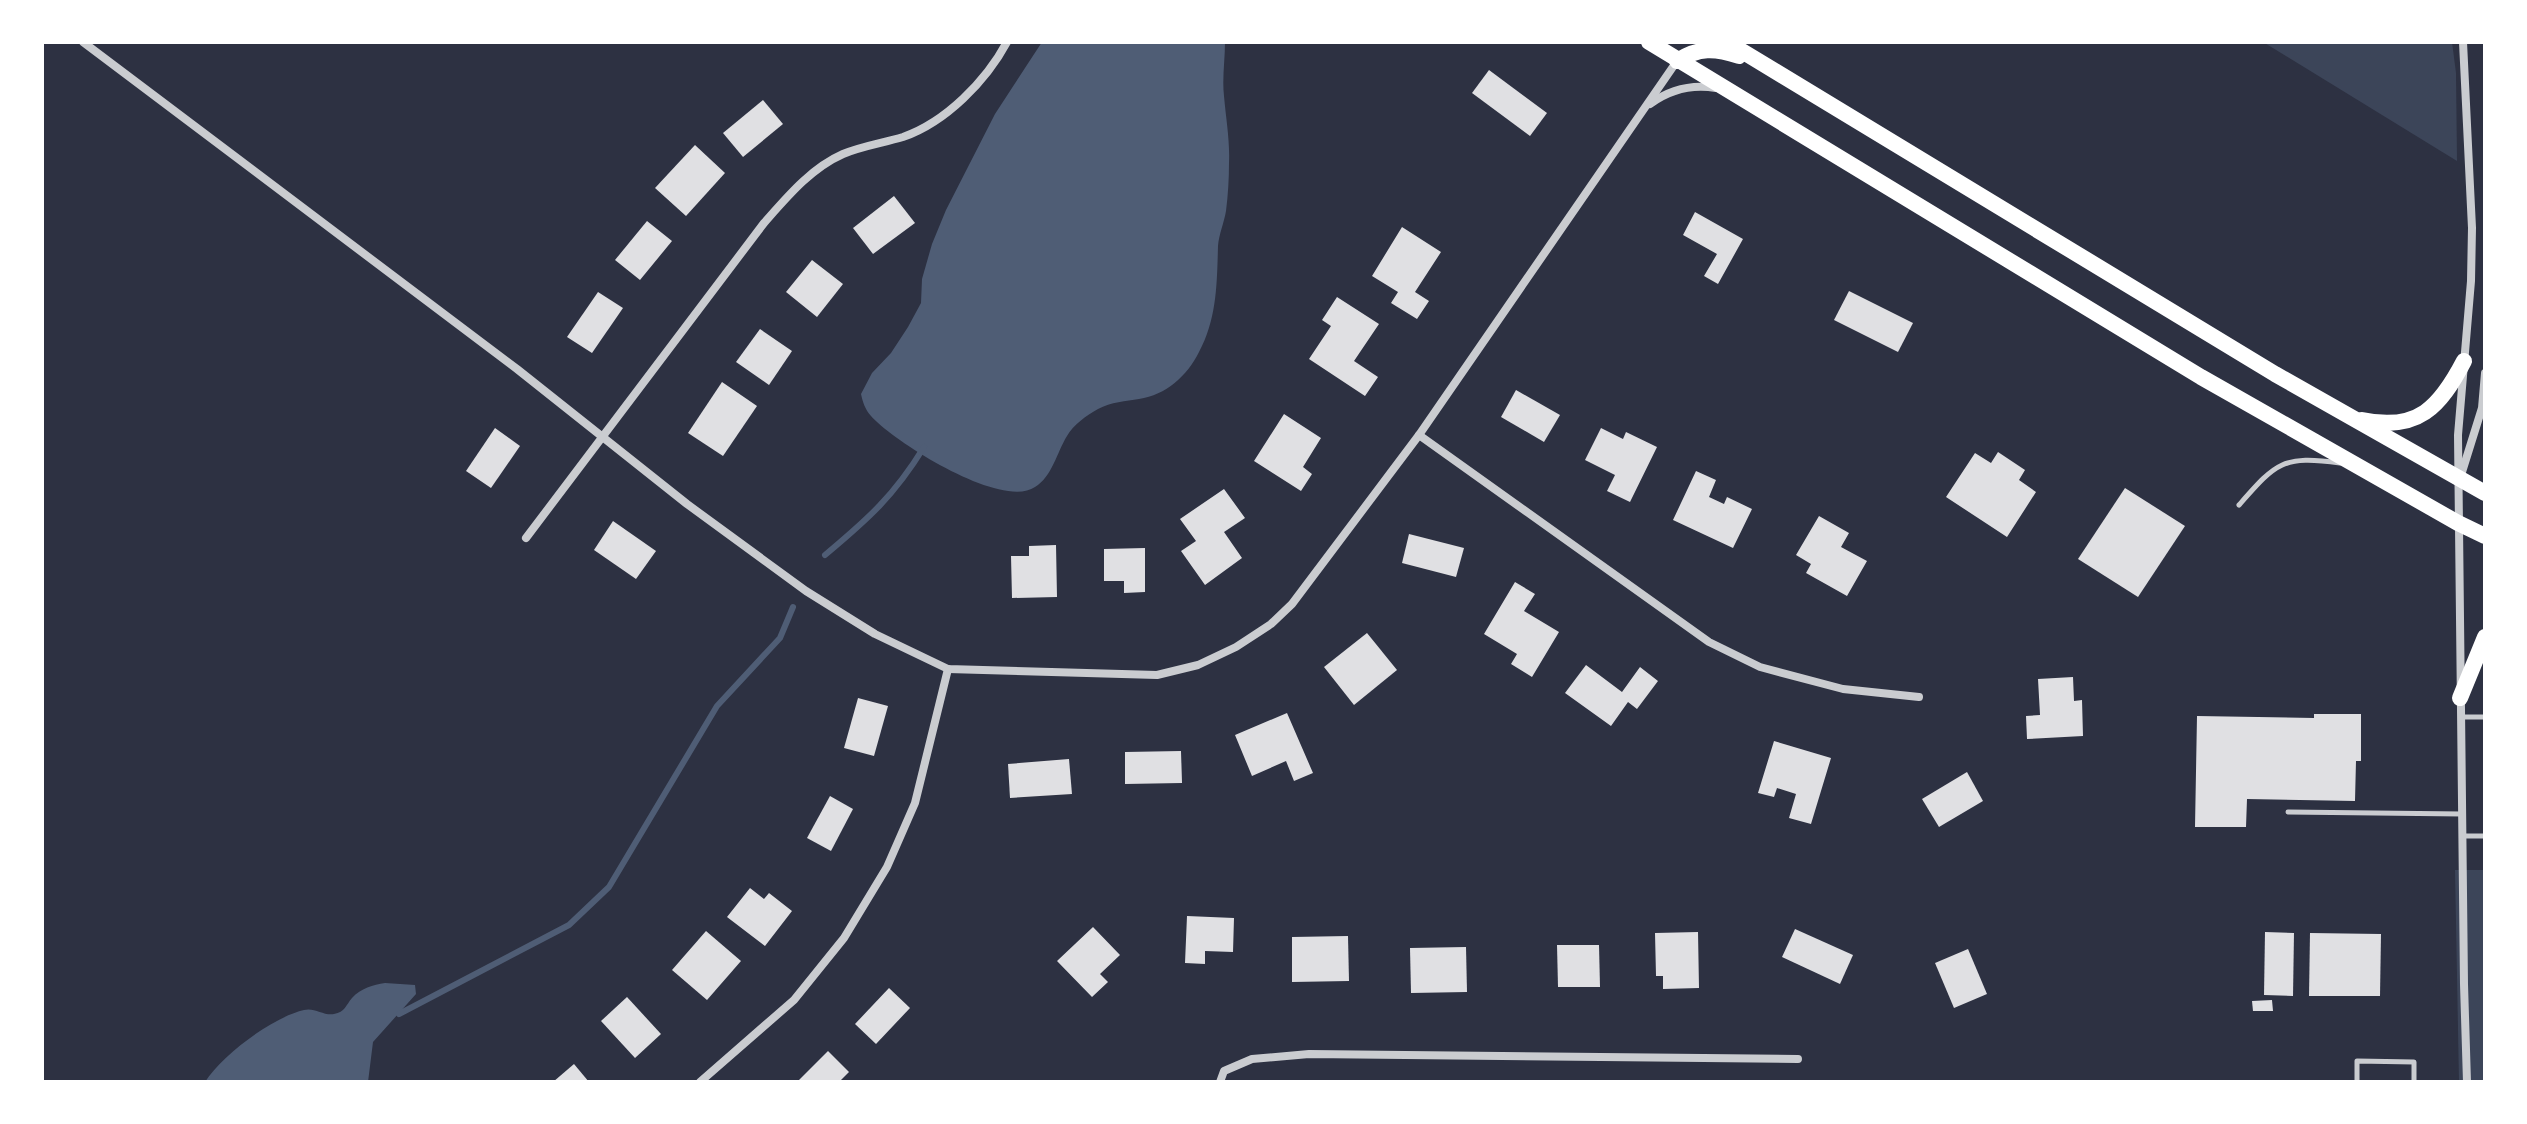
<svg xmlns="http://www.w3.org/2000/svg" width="2527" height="1124" font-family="Raleway,sans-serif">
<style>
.green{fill:#3c4559}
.water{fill:#4f5d75}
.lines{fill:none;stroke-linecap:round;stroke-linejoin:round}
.stream{stroke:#4f5d75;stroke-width:6}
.building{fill:#e0e0e3}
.service{stroke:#caccd0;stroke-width:5}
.minor{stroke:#caccd0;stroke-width:8}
.primary{stroke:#fff;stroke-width:16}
</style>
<rect width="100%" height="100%" fill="#2d3142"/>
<g class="green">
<path d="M2263,42H2452L2456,73L2457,161Z"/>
<path d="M2455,870H2485V1082H2459Z"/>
</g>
<g class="water">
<path d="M1042,42H1225C1225,60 1222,79 1224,96C1226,119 1230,140 1229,163C1229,179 1228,195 1226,211C1224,223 1219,234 1218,246C1217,283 1217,319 1199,352C1187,376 1166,395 1139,399C1126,401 1111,402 1098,409C1087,415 1073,425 1067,436C1057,452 1052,477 1035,487C1002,510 894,442 871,416C865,409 863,403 861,394L872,373L891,353L908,327L921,303L922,279L932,244L946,210L995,114Z"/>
<path d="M385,983L415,985L416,994L373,1042L368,1082H205C222,1055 273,1017 304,1010C314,1007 324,1016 334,1014C345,1012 346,1005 352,998C361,988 373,985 385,983Z"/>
</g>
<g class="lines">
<g class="stream">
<path d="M825,555C868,519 894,496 924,447"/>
<path d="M399,1014L569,925L609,887L717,706L780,638L793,607"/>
</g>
</g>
<g class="building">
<path d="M1489,70L1547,113L1530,136L1472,93Z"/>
<path d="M763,100L783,124L743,157L723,133Z"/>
<path d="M695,145L725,173L686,216L655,188Z"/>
<path d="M894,196L915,223L873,254L853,228Z"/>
<path d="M1695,212L1743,239L1718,284L1704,276L1717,254L1683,235Z"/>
<path d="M647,221L672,241L640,280L615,260Z"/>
<path d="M1402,227L1441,252L1415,292L1429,301L1417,319L1391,303L1398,292L1372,276Z"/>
<path d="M812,260L843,284L817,317L786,292Z"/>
<path d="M1849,291L1913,323L1898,352L1834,320Z"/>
<path d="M598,292L623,308L592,353L567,337Z"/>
<path d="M1337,297L1379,324L1354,361L1378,377L1365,396L1309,359L1331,326L1322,320Z"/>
<path d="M760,329L792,351L769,385L736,362Z"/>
<path d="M722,382L757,406L723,456L688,433Z"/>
<path d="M1516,390L1560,415L1544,442L1501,417Z"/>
<path d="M1284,414L1321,438L1303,467L1312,474L1301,491L1254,461Z"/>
<path d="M495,428L520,446L491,488L466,471Z"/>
<path d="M1601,428L1623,439L1626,432L1657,447L1630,502L1607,491L1615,475L1585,460Z"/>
<path d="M1998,452L2025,470L2019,480L2036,492L2007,537L1946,497L1975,453L1991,463Z"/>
<path d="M1696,471L1716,480L1709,497L1724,504L1727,497L1752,509L1733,548L1673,520Z"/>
<path d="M2125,488L2185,526L2138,597L2078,559Z"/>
<path d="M1224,489L1245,518L1224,532L1242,558L1205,585L1181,551L1196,541L1180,519Z"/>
<path d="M1819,516L1849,533L1841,547L1867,561L1847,596L1806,573L1811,564L1796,555Z"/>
<path d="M613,521L656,551L636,579L594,550Z"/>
<path d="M1409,534L1464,548L1456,577L1402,563Z"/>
<path d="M1056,545L1057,597L1012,598L1011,556H1029V546Z"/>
<path d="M1145,548V592L1124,593V581H1104V549Z"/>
<path d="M1515,582L1535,594L1524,611L1559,632L1532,677L1511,664L1517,654L1484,634Z"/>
<path d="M1367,633L1397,670L1354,705L1324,667Z"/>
<path d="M1586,665L1622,692L1640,667L1658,681L1637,709L1628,702L1611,726L1565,693Z"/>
<path d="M2073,677L2074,701L2082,700L2083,736L2027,739L2026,716L2040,715L2038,679Z"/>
<path d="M858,698L888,706L874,756L844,748Z"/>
<path d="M1287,713L1313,773L1294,781L1286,761L1252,776L1235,735Z"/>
<path d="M2314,714H2361V761H2356L2355,801L2247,799L2246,827H2195L2197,716L2314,718Z"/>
<path d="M1774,741L1831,758L1811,824L1789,818L1796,794L1777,788L1774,797L1758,793Z"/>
<path d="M1181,751L1182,783L1125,784V752Z"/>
<path d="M1069,759L1072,794L1010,798L1008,764Z"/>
<path d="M1967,772L1983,801L1939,827L1922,799Z"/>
<path d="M830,796L853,809L831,851L807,838Z"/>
<path d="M750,888L764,899L769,893L792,911L765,946L727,917Z"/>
<path d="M1187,916L1234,918L1233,952L1205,951V964L1185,963Z"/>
<path d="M1093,927L1120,955L1100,974L1108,982L1092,997L1057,961Z"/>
<path d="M1795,929L1853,955L1840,984L1782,957Z"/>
<path d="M706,931L741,961L707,1000L672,970Z"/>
<path d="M1698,932L1699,988L1663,989V976H1656L1655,933Z"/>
<path d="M2265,932L2294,933L2293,996L2264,995Z"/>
<path d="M2310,933L2381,934L2380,996H2309Z"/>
<path d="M1348,936L1349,981L1292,982V937Z"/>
<path d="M1557,945H1599L1600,987H1558Z"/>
<path d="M1466,947L1467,992L1411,993L1410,948Z"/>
<path d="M1968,949L1987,994L1954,1008L1935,963Z"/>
<path d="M889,988L910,1008L876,1044L855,1024Z"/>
<path d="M627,997L661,1034L635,1058L601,1021Z"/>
<path d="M2272,1000L2273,1011H2253L2252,1001Z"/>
<path d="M828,1051L849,1072L839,1082H797Z"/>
<path d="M574,1064L589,1082H553Z"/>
</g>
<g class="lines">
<g class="service">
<path d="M2239,505C2276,463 2282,455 2340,463"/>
<path d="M2462,717H2485"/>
<path d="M2288,812L2462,814"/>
<path d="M2463,836H2485"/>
<path d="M2357,1082V1061L2414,1062V1082"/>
</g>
<g class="minor">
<path d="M83,42L517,369L687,504L806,591L875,634L948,669L1157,675L1198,665L1236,647L1271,624L1292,604L1419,435L1677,61"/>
<path d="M2463,42L2472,228L2471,281L2458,435L2464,984L2467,1082"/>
<path d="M1650,104C1669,90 1692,84 1716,88"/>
<path d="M1419,435L1709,642L1760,667L1843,689L1919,697"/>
<path d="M2462,472L2482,408L2485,373"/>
<path d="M526,538L764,223C787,197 811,168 843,154C862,146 883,143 903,137C946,122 986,81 1007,42"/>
<path d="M700,1082L794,1000L844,938L887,867L915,803L948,669"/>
<path d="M1220,1082L1224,1071L1252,1059L1309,1054L1798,1059"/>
</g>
<g class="primary">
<path d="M1649,42L2201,377L2458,523L2485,536"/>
<path d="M1727,42L2275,374L2485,493"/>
<path d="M1677,61C1699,47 1715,48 1739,56"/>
<path d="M2362,420C2418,432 2440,407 2464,361"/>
<path d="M2460,698L2485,637"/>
</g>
</g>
<rect width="2527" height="1124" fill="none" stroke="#ffffff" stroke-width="88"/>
</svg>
